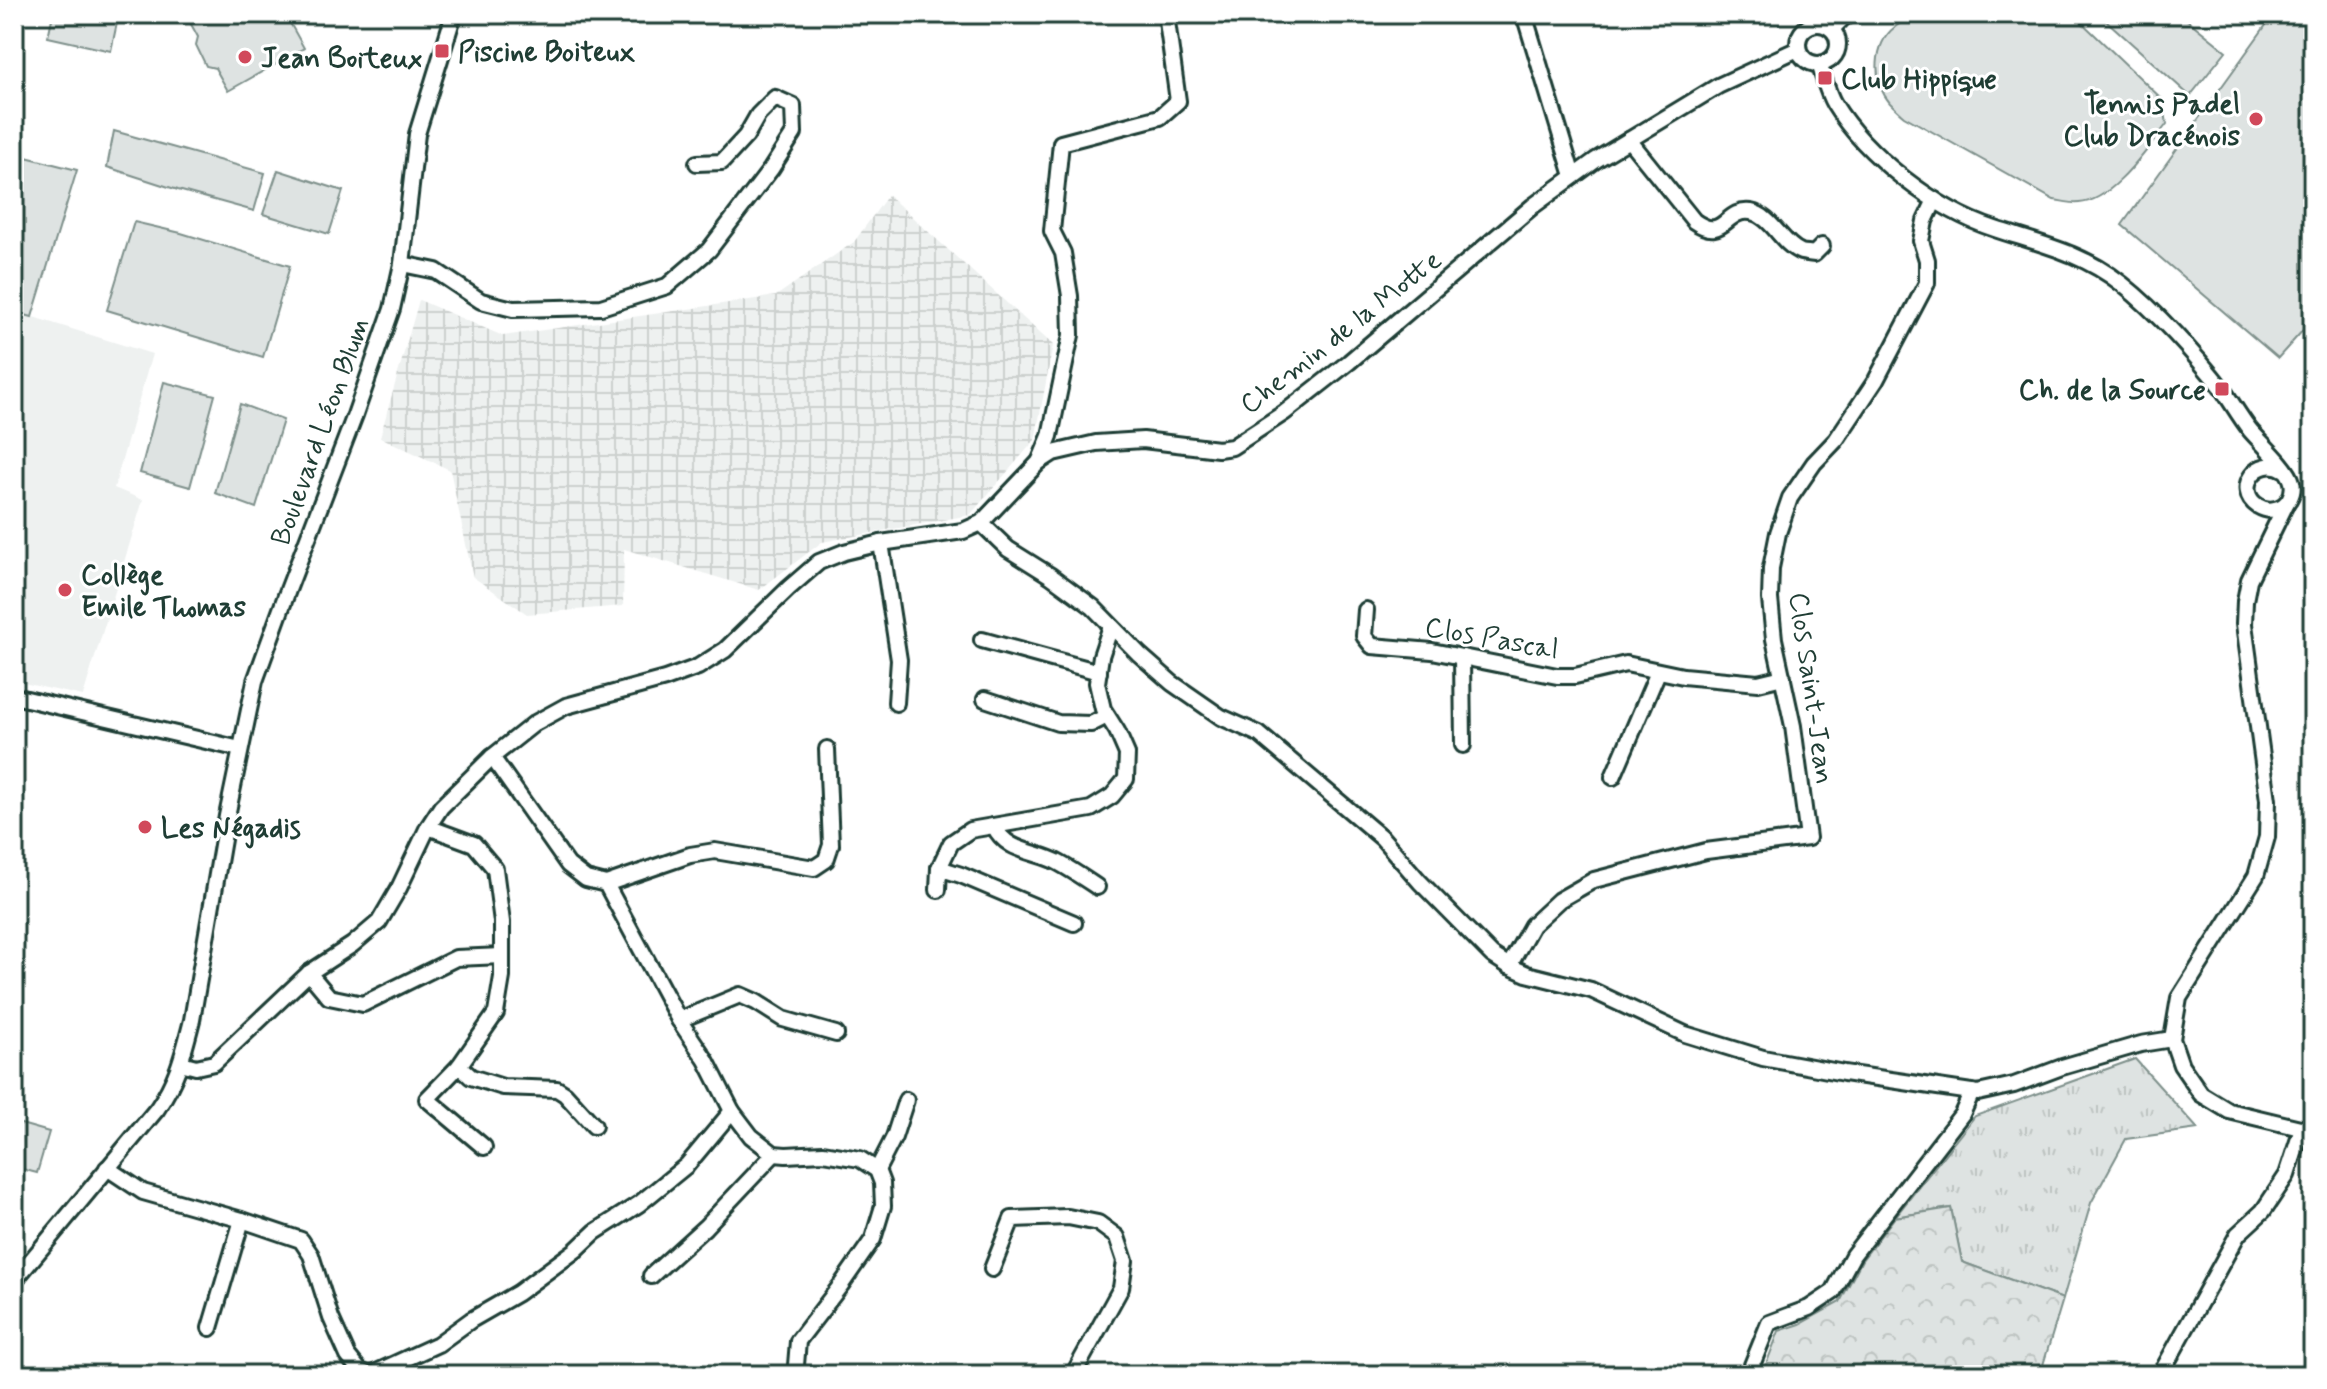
<svg xmlns="http://www.w3.org/2000/svg" width="2327" height="1389" font-family="Mynerve,sans-serif">
<style>
.built{fill:#eef1f0}
.industrial{fill:url(#industrial-grid)}
.grass{fill:url(#grass-tufts);stroke:#7e908b;stroke-width:2}
.forest{fill:url(#forest-crowns);stroke:#7e908b;stroke-width:2}
.garden{fill:#dee3e2;stroke:#7e908b;stroke-width:2}
.lines{fill:none;stroke-linecap:round;stroke-linejoin:round}
.street-casing{stroke:#1f3d34;stroke-width:20}
.street{stroke:#fff;stroke-width:14}
.poi-dot{fill:#d1495b;stroke:#fff;stroke-width:3}
.labels{text-anchor:middle;stroke-width:6;stroke-linejoin:round;paint-order:stroke}
.poi-label{font-size:28px;font-weight:bold;fill:#1f3d34;stroke:#fff;text-anchor:start}
.street-label{font-size:28px;fill:#1f3d34;stroke:#fff}
</style>
<defs>
<pattern id="industrial-grid" width="8" height="8" patternUnits="userSpaceOnUse" patternTransform="scale(2)"><rect width="8" height="8" fill="#eef1f0"/><path d="M0 4h8M4 0v8" fill="none" stroke="#ccd0ce"/></pattern>
<pattern id="grass-tufts" width="24" height="20" patternUnits="userSpaceOnUse" patternTransform="scale(2)"><rect width="24" height="20" fill="#dee3e2"/><path d="M3 7l-1-3M5 7V3M7 7l1-3M15 17l-1-3M17 17v-4M19 17l1-3" fill="none" stroke="#bec4c2"/></pattern>
<pattern id="forest-crowns" width="20" height="18" patternUnits="userSpaceOnUse" patternTransform="scale(2)"><rect width="20" height="18" fill="#dee3e2"/><path d="M2 6a3 3 0 1 1 6 0M12 15a3 3 0 1 1 6 0" fill="none" stroke="#bec4c2"/></pattern>
</defs>
<rect width="100%" height="100%" fill="#fff"/>
<filter id="ink" filterUnits="userSpaceOnUse"><feTurbulence type="fractalNoise" baseFrequency=".0125" numOctaves="2"/><feDisplacementMap in="SourceGraphic" scale="16" xChannelSelector="R" yChannelSelector="G"/><feConvolveMatrix kernelMatrix="1 2 1 2 8 2 1 2 1" color-interpolation-filters="sRGB"/></filter>
<g filter="url(#ink)">
<path class="built" d="M14,311L152,354L114,488L143,500L83,696L14,681Z"/>
<path class="industrial" d="M888,195L1053,345L1035,440L970,515L822,542L759,590L624,549L623,606L527,614L473,577L450,470L380,437L419,300L503,336L776,296L854,242Z"/>
<path class="grass" d="M2135,1059L2198,1129L2126,1139L2091,1203L2063,1299L1962,1262L1951,1208L1895,1217L1975,1116Z"/>
<path class="forest" d="M1951,1208L1962,1262L2063,1299L2040,1375H1762L1779,1331L1800,1324L1840,1302L1862,1260L1895,1217Z"/>
<g class="garden">
<path d="M53,14H134L132,21L118,18L111,51L48,37Z"/>
<path d="M285,14L304,48L228,91L215,68L206,66L196,45L198,37L186,15Z"/>
<path d="M1918,14H2073L2163,100L2167,124C2147,149 2113,201 2079,203C2071,204 2062,201 2054,200L1904,116C1899,112 1894,107 1890,103C1872,82 1873,44 1895,27C1902,21 1910,18 1918,14Z"/>
<path d="M2099,14H2180L2226,51L2190,96Z"/>
<path d="M2274,14H2313V319L2278,358L2122,225Z"/>
<path d="M114,131L265,173L254,211L178,190L107,167Z"/>
<path d="M14,154L77,170L32,317L14,312Z"/>
<path d="M278,170L343,191L329,234L263,214Z"/>
<path d="M134,222L181,233L290,266L263,357L107,310Z"/>
<path d="M164,382L215,395L190,487L140,473Z"/>
<path d="M240,404L283,420L256,508L215,493Z"/>
<path d="M14,1122L49,1132L37,1173L14,1167Z"/>
</g>
<g class="lines">
<g class="street-casing">
<g id="street">
<path d="M1524,14L1573,176"/>
<circle cx="1818" cy="44" r="20"/>
<path d="M1832,29L1843,18L1850,14"/>
<path d="M1819,64C1824,77 1827,92 1834,104C1866,156 1936,210 1995,229C2041,244 2083,253 2122,284C2156,311 2196,355 2223,390C2232,403 2240,417 2250,430C2260,442 2289,468 2292,482C2295,494 2287,507 2275,509C2269,511 2263,509 2258,506C2233,490 2257,453 2285,470"/>
<path d="M1629,140L1694,221C1725,243 1724,208 1751,212C1772,216 1782,245 1801,252C1805,253 1809,253 1814,254L1822,246"/>
<path d="M402,264L436,271L481,301L513,309L601,307L667,286L709,250L771,169L794,133L793,106L775,98L758,115L746,136L722,162L697,163"/>
<path d="M1040,460L1050,436L1071,335L1070,296L1063,253L1052,231L1061,143L1160,117L1178,101L1166,14"/>
<path d="M2286,504L2249,580L2245,601L2244,624L2268,800L2267,837L2256,876L2179,998L2172,1039L2181,1065L2201,1094L2229,1111L2313,1131"/>
<path d="M981,523L1008,549L1051,576L1093,607L1139,654L1172,683L1221,717L1259,734L1382,838L1420,882L1492,955L1509,966L1527,974L1591,990L1685,1034L1763,1058L1844,1073L1978,1093L2014,1085L2062,1067L2141,1044L2172,1039"/>
<path d="M881,543L899,660L896,703"/>
<path d="M1366,610L1364,636L1372,646L1432,651L1557,676H1575L1626,664L1683,676L1758,683L1783,677"/>
<path d="M982,640L1099,672"/>
<path d="M1462,657L1463,745"/>
<path d="M14,696L240,749"/>
<path d="M985,699L1058,723L1091,724L1107,716"/>
<path d="M492,757L568,865L586,879L606,884L679,1020L706,1060L732,1111L751,1136L774,1154L786,1155L823,1153L860,1159L877,1170L882,1183L883,1206L873,1239L841,1285L798,1341L796,1365L799,1375"/>
<path d="M1613,777L1658,672"/>
<path d="M994,826C1007,853 1035,850 1059,863C1072,870 1085,879 1097,887"/>
<path d="M428,827L474,844L495,869L502,922V977L496,1013L459,1066L427,1099L484,1147"/>
<path d="M939,868L961,875L1074,923"/>
<path d="M606,884L690,855L715,851L814,868L826,860L831,845L827,749"/>
<path d="M938,890L939,868L951,843L970,830L1091,809L1112,796L1126,779L1127,754L1117,731L1103,709L1097,683L1101,656L1111,626"/>
<path d="M1509,966L1532,925L1559,900L1594,880L1706,851L1808,838L1793,726L1774,639L1770,599L1771,568L1778,533L1790,498L1814,463L1836,440L1876,380L1927,283V260L1921,241L1925,221L1935,200"/>
<path d="M309,973L329,997L363,1004L456,958L502,956"/>
<path d="M679,1020L740,995L756,1002L783,1019L836,1034"/>
<path d="M181,1063L196,1067L214,1063L309,973L352,945L379,922L399,888L428,827L441,807L492,757L535,723L566,706L665,679L698,667L725,650L789,588L819,562L844,552L881,543L963,531L981,523L1039,462L1053,453L1096,443L1143,440L1218,449L1232,447L1284,413L1349,362L1533,206L1596,160L1718,86L1798,49"/>
<path d="M459,1066L471,1077L503,1087L557,1089L565,1094L594,1126"/>
<path d="M107,1168L143,1192L242,1220L301,1240L311,1255L331,1318L348,1356L360,1371L370,1375L438,1344L471,1320L518,1293L576,1250L595,1232L639,1204L687,1165L732,1111"/>
<path d="M877,1170L894,1137L906,1100"/>
<path d="M992,1269L1012,1219L1068,1217L1098,1223L1117,1237L1125,1261L1121,1288L1073,1375"/>
<path d="M651,1276L705,1227L774,1154"/>
<path d="M14,1281L157,1109C178,1078 183,1055 192,1020L227,816L255,681L288,590L355,415L392,309L402,264L417,134L454,14"/>
<path d="M210,1328L242,1220"/>
<path d="M1748,1375L1769,1323L1809,1308L1833,1292L1853,1255L1962,1114L1972,1092"/>
<path d="M2160,1375L2238,1234L2263,1211L2287,1175L2302,1129"/>
</g>
</g>
<use href="#street" class="street"/>
</g>
</g>
<g class="poi-dot">
<rect x="434" y="43" width="16" height="16" rx="4"/>
<circle cx="245" cy="57" r="8"/>
<rect x="1817" y="70" width="16" height="16" rx="4"/>
<circle cx="2256" cy="119" r="8"/>
<rect x="2214" y="381" width="16" height="16" rx="4"/>
<circle cx="65" cy="590" r="8"/>
<circle cx="145" cy="827" r="8"/>
</g>
<g class="labels">
<g class="poi-label">
<text x="458" y="61">Piscine Boiteux</text>
<text x="261" y="67">Jean Boiteux</text>
<text x="1841" y="88">Club Hippique</text>
<text x="2240" y="113" text-anchor="end">Tennis Padel<tspan x="2240" dy="32">Club Dracénois</tspan></text>
<text x="2206" y="399" text-anchor="end">Ch. de la Source</text>
<text x="81" y="584">Collège<tspan x="81" dy="32">Emile Thomas</tspan></text>
<text x="161" y="837">Les Négadis</text>
</g>
<g class="street-label">
<text transform="translate(1340 331) rotate(-38)" y="10">Chemin de la Motte</text>
<text transform="translate(319 431) rotate(-70)" y="10">Boulevard Léon Blum</text>
<text transform="translate(1492 637) rotate(10)" y="10">Clos Pascal</text>
<text transform="translate(1813 688) rotate(82)" y="10">Clos Saint-Jean</text>
</g>
</g>
<rect width="2327" height="1389" fill="none" stroke="#fff" stroke-width="48"/>
<rect x="24" y="24" width="2279" height="1341" fill="none" stroke="#1f3d34" stroke-width="3" filter="url(#ink)"/>
</svg>
